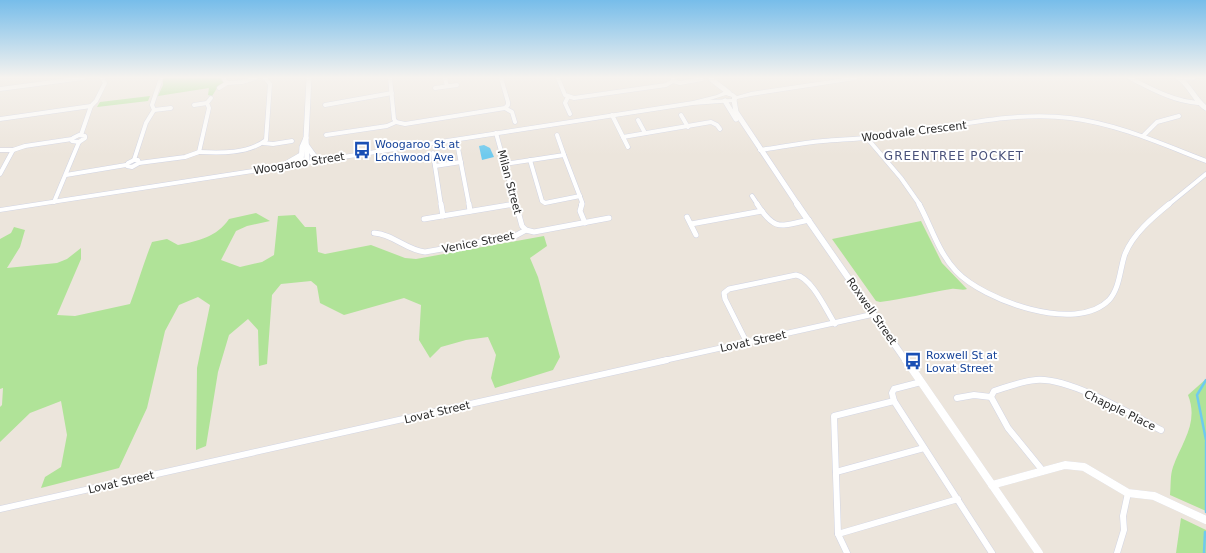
<svg xmlns="http://www.w3.org/2000/svg" width="1206" height="553" font-family="'DejaVu Sans',sans-serif">
<style>
.green{fill:#b0e398}
.water{fill:#6fcaee}
.lines{fill:none;stroke-linecap:round;stroke-linejoin:round}
.stream{stroke:#6fcaee;stroke-width:2.5}
.minor-far2-casing{stroke:#d1d4e3;stroke-width:5}
.minor-far1-casing{stroke:#d1d4e3;stroke-width:6}
.minor-casing{stroke:#d1d4e3;stroke-width:7}
.tertiary-far2-casing{stroke:#d1d4e3;stroke-width:6}
.tertiary-far1-casing{stroke:#d1d4e3;stroke-width:7}
.tertiary-casing{stroke:#d1d4e3;stroke-width:8}
.secondary-casing{stroke:#d1d4e3;stroke-width:1}
.minor-far2{stroke:#fff;stroke-width:4}
.minor-far1{stroke:#fff;stroke-width:5}
.minor{stroke:#fff;stroke-width:6}
.tertiary-far2{stroke:#fff;stroke-width:5}
.tertiary-far1{stroke:#fff;stroke-width:6}
.tertiary{stroke:#fff;stroke-width:8}
.secondary{fill:#fff;fill-rule:evenodd}
.labels{text-anchor:middle;stroke-width:4;stroke-linejoin:round;paint-order:stroke}
.street-label{font-size:11px;fill:#2a2a2a;stroke:#fff}
.transit-label{font-size:11px;fill:#164399;stroke:#fff;text-anchor:start}
.neighbourhood-label{font-size:12px;letter-spacing:1px;fill:#4a527b;stroke:#fff}
</style>
<rect width="100%" height="100%" fill="#ece5dc"/>
<g class="green">
<path d="M163,78H222L224,82L223,84L219,85L212,96L208,95L209,88L158,96L163,85Z"/>
<path d="M150,96L148,101L97,107L100,102Z"/>
<path d="M256,213L270,221L247,226L236,231L221,260L240,267L262,262L274,255L278,216L295,215L305,227H316L318,252L325,254L371,245L405,258L416,259L544,236L547,246L530,258L538,277L560,357L553,370L495,388L491,378L496,355L488,337L466,340L441,347L430,358L419,340L421,305L404,298L344,315L320,303L317,286L311,281L281,284L272,295L267,364L259,366L258,330L248,319L229,335L218,372L206,446L196,450L197,368L210,305L198,297L179,305L165,331L147,408L119,468L41,488L45,477L61,467L67,435L61,401L30,413L0,442V407L2,405L3,388L0,389V239L11,233L14,227L25,230L20,247L7,268L57,263L67,259L81,248V259L57,315L75,316L130,304C138,283 144,262 152,242L167,239L178,245C198,241 217,237 229,219Z"/>
<path d="M921,221L942,263L967,289C962,291 957,288 951,289C927,293 904,299 880,302L876,301L832,239Z"/>
<path d="M1206,379V511L1170,495C1171,486 1170,475 1173,467C1182,442 1199,423 1188,395Z"/>
<path d="M1181,518L1206,530V553H1176Z"/>
</g>
<path class="water" d="M484,145L490,148L494,157L482,160L479,146Z"/>
<g class="lines">
<g class="stream">
<path d="M1206,380L1197,395L1206,440"/>
<path d="M1206,442V512"/>
<path d="M1204,553L1205,532"/>
</g>
<g class="minor-far2-casing">
<g id="minor-far2">
<path d="M390,78L394,119L396,122L405,124L505,108L508,105V102L501,78"/>
<path d="M445,78L447,86"/>
<path d="M558,78L565,95L574,98L666,85L673,81V78"/>
<path d="M1130,78C1152,89 1173,101 1198,103"/>
<path d="M1181,79L1194,78"/>
<path d="M673,81L680,83L702,79"/>
<path d="M227,83L242,82L256,78"/>
<path d="M219,88L227,83L224,79"/>
<path d="M435,88L457,85"/>
<path d="M0,89L83,78"/>
<path d="M568,97L565,103L570,114"/>
<path d="M194,105L207,103"/>
<path d="M325,105L392,93"/>
<path d="M505,108L512,112L515,122"/>
<path d="M154,110L171,108"/>
<path d="M612,115L628,147"/>
<path d="M681,115L688,127"/>
<path d="M0,119L91,106"/>
<path d="M638,120L645,133"/>
<path d="M496,133L516,205"/>
<path d="M79,135L85,136V138L79,142L72,141L73,138Z"/>
<path d="M81,135L91,106L96,101L105,83L102,78"/>
<path d="M326,135L387,126L396,122"/>
<path d="M557,135L564,155"/>
<path d="M1143,136L1157,122L1179,116"/>
<path d="M623,137L711,122L717,125L720,129"/>
<path d="M867,138L901,178L920,205"/>
<path d="M263,143L273,144L292,141"/>
<path d="M458,148L469,205"/>
<path d="M0,150H13L25,146L72,139"/>
<path d="M760,150C781,147 802,143 823,141C849,139 876,138 902,134C957,126 1014,111 1070,118C1118,124 1162,144 1206,161"/>
<path d="M199,152C220,153 248,154 266,140L270,84L265,78"/>
<path d="M433,153L441,205"/>
<path d="M134,160L146,123L154,110L152,105L161,78"/>
<path d="M134,160H138L139,163L132,167L127,166L128,163Z"/>
<path d="M530,160L542,201L545,203L580,196"/>
<path d="M139,163L185,157L199,152L209,108L207,103L211,98"/>
<path d="M505,164L564,155L582,202L581,205"/>
<path d="M435,166L461,162"/>
<path d="M0,174L13,150"/>
<path d="M66,175L126,165"/>
<path d="M752,196L758,205"/>
<path d="M54,202L79,142"/>
<path d="M509,205L516,204"/>
<path d="M1168,205L1206,174"/>
</g>
</g>
<g class="minor-far1-casing">
<g id="minor-far1">
<path d="M441,204L443,216"/>
<path d="M469,204L470,211"/>
<path d="M516,204L522,226L526,230"/>
<path d="M582,204L580,211L585,223"/>
<path d="M757,204C775,232 780,226 809,220"/>
<path d="M919,204C931,226 938,252 956,271C983,300 1076,334 1109,300C1120,288 1120,268 1125,254C1133,234 1152,218 1169,204"/>
<path d="M687,217L696,235"/>
<path d="M424,219L515,204"/>
<path d="M691,224L762,211"/>
<path d="M374,233C393,234 406,250 425,252L515,236L526,230L534,232L609,218"/>
<path d="M747,343L725,299L724,293L729,289L796,275C812,278 826,310 835,324"/>
<path d="M662,361L874,314"/>
</g>
</g>
<g class="minor-casing">
<g id="minor">
<path d="M921,382L894,389L892,393L894,401L992,553"/>
<path d="M957,398L974,395L991,397"/>
<path d="M1043,471L1008,428L991,397L994,391C1007,387 1022,381 1036,380C1069,377 1131,414 1161,430"/>
<path d="M836,472L924,448"/>
<path d="M0,509L667,360"/>
<path d="M838,534L958,499"/>
<path d="M847,553L838,534L834,416L894,401"/>
<path d="M1117,553L1124,530L1123,516L1128,493"/>
</g>
</g>
<g class="tertiary-far2-casing">
<g id="tertiary-far2">
<path d="M1179,78C1191,86 1194,100 1206,108"/>
<path d="M711,79L729,93"/>
<path d="M734,100L736,112L798,205"/>
<path d="M725,101L736,119"/>
<path d="M307,146L315,157L320,160"/>
<path d="M307,162L306,138L309,78"/>
<path d="M301,163L302,147L306,138"/>
<path d="M282,166L301,155"/>
</g>
</g>
<g class="tertiary-far1-casing">
<path id="tertiary-far1" d="M797,204L906,361"/>
</g>
<g class="tertiary-casing">
<g id="tertiary">
<path d="M906,360L1039,553"/>
<path d="M992,485L1065,465L1084,467L1128,493L1154,496L1206,520"/>
</g>
</g>
<g class="secondary-casing">
<path id="secondary" d="M845,78H858L855,80L751,96L737,99L736,101L734,102L693,105L0,212V208L693,101L717,95L725,91L733,93L737,96L751,92ZM726,95L732,97V99L710,100Z"/>
</g>
<use href="#minor-far2" class="minor-far2"/>
<use href="#minor-far1" class="minor-far1"/>
<use href="#minor" class="minor"/>
<use href="#tertiary-far2" class="tertiary-far2"/>
<use href="#tertiary-far1" class="tertiary-far1"/>
<use href="#tertiary" class="tertiary"/>
<use href="#secondary" class="secondary"/>
</g>
<linearGradient id="sky" x2="0" y2="1"><stop stop-color="#77bdea"/><stop offset="0.5" stop-color="#f6f3ef"/><stop offset="1" stop-color="#f6f3ef" stop-opacity="0"/></linearGradient>
<rect width="1206" height="155" fill="url(#sky)"/>
<defs>
<g id="bus-bare" transform="scale(1.38)"><path d="M-5-6H5V4H4V6H2V4H-2V6H-4V4H-5ZM-3.5-4V0h7V-4ZM-3.5 1.2v1.5H-2V1.2ZM2 1.2v1.5H3.5V1.2Z" fill="#1a4fb4" stroke="#fff" stroke-width="2.5" paint-order="stroke"/></g>
</defs>
<g fill-rule="evenodd">
<use href="#bus-bare" x="362" y="150"/>
<use href="#bus-bare" x="913" y="361"/>
</g>
<g class="labels">
<g class="street-label">
<text transform="translate(914 131) rotate(-7)" y="4">Woodvale Crescent</text>
<text transform="translate(299 163) rotate(-9)" y="4">Woogaroo Street</text>
<text transform="translate(510 182) rotate(75)" y="4">Milan Street</text>
<text transform="translate(478 242) rotate(-11)" y="4">Venice Street</text>
<text transform="translate(872 311) rotate(55)" y="4">Roxwell Street</text>
<text transform="translate(753 341) rotate(-12)" y="4">Lovat Street</text>
<text transform="translate(1120 410) rotate(26)" y="4">Chapple Place</text>
<text transform="translate(437 412) rotate(-13)" y="4">Lovat Street</text>
<text transform="translate(121 482) rotate(-13)" y="4">Lovat Street</text>
</g>
<g class="transit-label">
<text x="375" y="148">Woogaroo St at<tspan x="375" dy="13">Lochwood Ave</tspan></text>
<text x="926" y="359">Roxwell St at<tspan x="926" dy="13">Lovat Street</tspan></text>
</g>
<g class="neighbourhood-label">
<text x="954" y="160">GREENTREE POCKET</text>
</g>
</g>
</svg>
